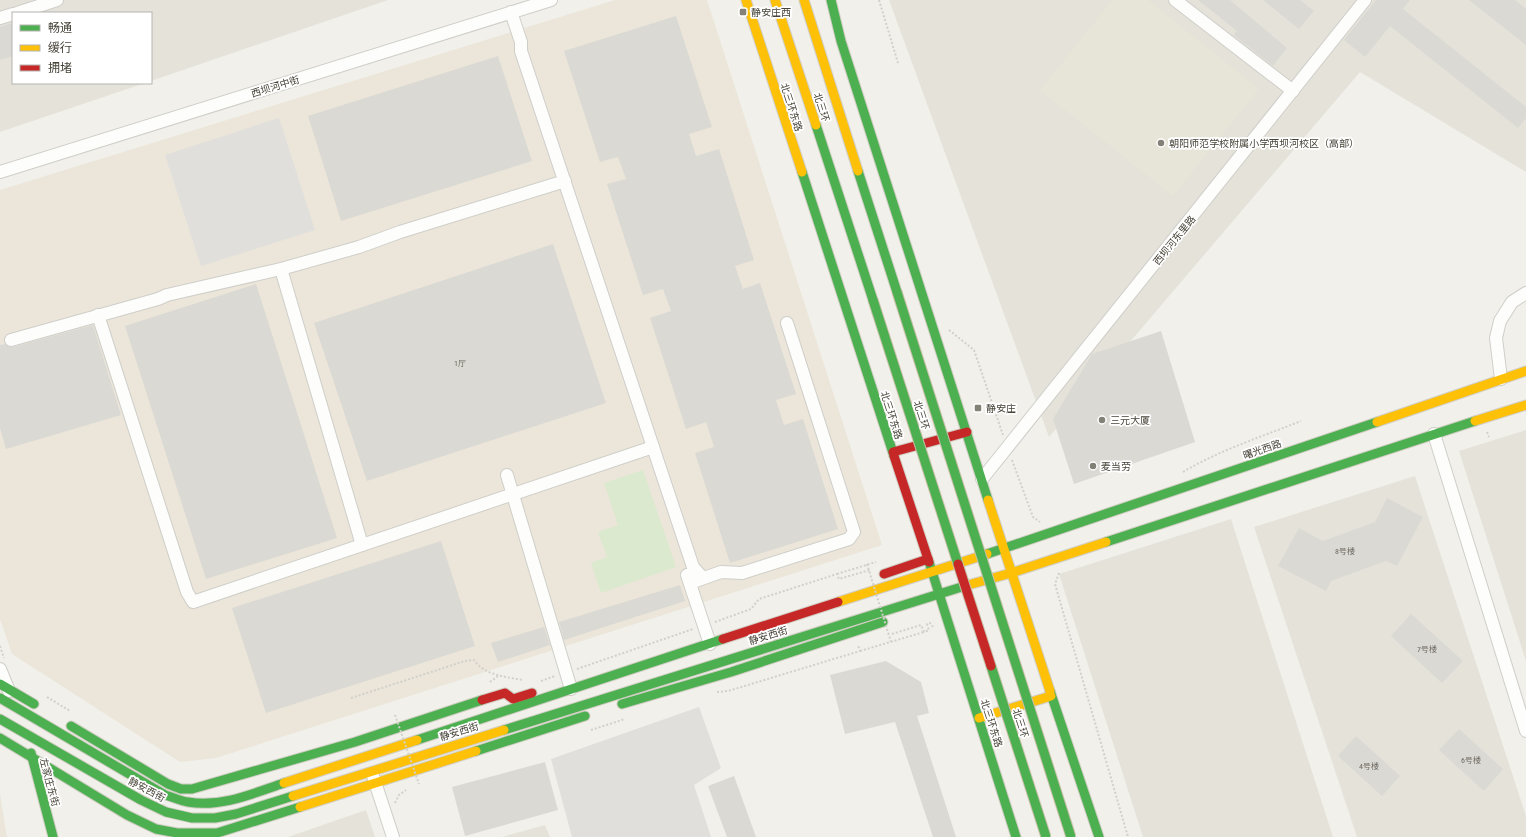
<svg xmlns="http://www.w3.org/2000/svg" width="1526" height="837" font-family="'Roboto Condensed','Noto Sans SC',sans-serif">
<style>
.residential{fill:#e5e2da}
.commercial{fill:#ebe6d9}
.education{fill:#e7e5d8}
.green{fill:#dbe9ce}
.parking{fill:#e0dfdc}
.building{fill:#dbd9d4}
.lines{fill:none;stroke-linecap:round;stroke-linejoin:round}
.street-casing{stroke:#cfcec9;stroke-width:14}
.fast-casing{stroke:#d0cdc3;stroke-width:11}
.slow-casing{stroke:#d0cdc3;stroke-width:11}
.jam-casing{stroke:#d0cdc3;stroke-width:11}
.path{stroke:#d1d0cb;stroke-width:2;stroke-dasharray:2 2;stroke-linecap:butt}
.street{stroke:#fdfdfc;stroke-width:12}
.fast{stroke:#4caf50;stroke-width:9}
.slow{stroke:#ffc107;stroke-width:9}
.jam{stroke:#c62828;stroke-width:9}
.fast-bridge-casing{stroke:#c7c0a9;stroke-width:11;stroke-linecap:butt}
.jam-bridge-casing{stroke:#c7c0a9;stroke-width:11;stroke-linecap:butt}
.path-bridge{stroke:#d1d0cb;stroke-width:2;stroke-dasharray:2 2;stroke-linecap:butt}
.fast-bridge{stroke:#4caf50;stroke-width:9}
.jam-bridge{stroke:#c62828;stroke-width:9}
.poi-dot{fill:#828077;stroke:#fff;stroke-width:1.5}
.labels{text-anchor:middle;stroke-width:3.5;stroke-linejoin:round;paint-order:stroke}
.number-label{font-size:8px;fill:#6d6960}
.poi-label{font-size:10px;fill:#474338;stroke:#fff;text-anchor:start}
.street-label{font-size:10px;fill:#474338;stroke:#fff}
</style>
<rect width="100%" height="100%" fill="#f1f0eb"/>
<g class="residential">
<path d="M0,0H388L151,81V13H13V83H145L0,132Z"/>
<path d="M889,0H1526V172L1360,72L1049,437Z"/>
<path d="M1526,430V661L1459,451Z"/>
<path d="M1415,476L1526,816V837H1357L1254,527Z"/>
<path d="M1231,519L1333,837H1143L1059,574Z"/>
<path d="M366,810L375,837H288Z"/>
<path d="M545,825L550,837H502Z"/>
</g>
<g class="commercial">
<path d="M615,0H707L882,545L216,758L180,762L12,654L0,619V190Z"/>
<path d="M0,794L7,837H0Z"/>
</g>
<path class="education" d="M1112,0H1148L1259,89L1173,196L1040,90Z"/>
<path class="green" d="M643,470L676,567L601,593L591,563L607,557L598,532L618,525L604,483Z"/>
<g class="parking">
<path d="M279,118L315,230L201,266L165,155Z"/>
<path d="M699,707L721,768L694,785L711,837H572L551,759Z"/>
</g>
<g class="building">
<path d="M1198,0H1230L1287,48L1273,66L1234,35L1237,31Z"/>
<path d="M1263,0H1300L1314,11L1299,29Z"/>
<path d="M1376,0H1410L1403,9L1526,107V118L1518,128L1390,26L1365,57L1344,40Z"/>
<path d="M1469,0H1515L1526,9V45Z"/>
<path d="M676,16L712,127L689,134L696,156L719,149L754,260L735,266L743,289L760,283L796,394L776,400L784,425L803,419L838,529L730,563L695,453L714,447L706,422L686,429L650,318L671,311L663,289L643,295L607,184L626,179L618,157L600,162L564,51Z"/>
<path d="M13,23V56L0,60V27Z"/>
<path d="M498,56L532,161L341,221L308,116Z"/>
<path d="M553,244L606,403L367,481L314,323Z"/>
<path d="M256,284L337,538L206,579L125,326Z"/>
<path d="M93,325L121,415L6,449L0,428V345L5,344L9,347H13Z"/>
<path d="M1161,331L1195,442L1074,484L1053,419L1092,354Z"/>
<path d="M1387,498L1423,517L1397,566L1386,561L1331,581L1326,591L1278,566L1299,528L1323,541L1375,522Z"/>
<path d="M441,541L475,646L266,713L232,608Z"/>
<path d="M680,585L685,601L564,640L559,622Z"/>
<path d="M1411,614L1463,661L1442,683L1391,636Z"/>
<path d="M544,627L550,645L498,662L491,643Z"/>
<path d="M886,661L921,682L929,713L917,716L956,837H933L895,722L845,734L830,675Z"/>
<path d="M1459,729L1503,769L1484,791L1439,750Z"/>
<path d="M1356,736L1400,776L1382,796L1338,756Z"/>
<path d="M545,762L558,810L465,836L452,787Z"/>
<path d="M734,776L756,837H727L708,786Z"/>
</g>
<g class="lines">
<g class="street-casing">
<g id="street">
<path d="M1175,0L1293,91"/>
<path d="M511,12L521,42V51L693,567L703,578"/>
<path d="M17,13L57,0"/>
<path d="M0,18L13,14"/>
<path d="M0,172L551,0"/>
<path d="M281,269L362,545"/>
<path d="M98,315L187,592L193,602L653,447"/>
<path d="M11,340L158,299L167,295L281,269L359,247L400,232L565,181"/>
<path d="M1501,379L1496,338L1500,321L1512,302L1526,293"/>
<path d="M1434,434L1526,731"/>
<path d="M507,475L571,689"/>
<path d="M982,479L1365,0"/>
<path d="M687,575L710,644"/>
<path d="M690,583L721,572L742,573L849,539L854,532L787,323"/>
<path d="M0,669L9,691"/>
<path d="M373,776L393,837"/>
</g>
</g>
<g class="fast-casing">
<g id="fast">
<path d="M831,0L841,41L988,500"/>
<path d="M816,125L873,300"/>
<path d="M858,171L897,292"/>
<path d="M802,172L894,456"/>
<path d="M1106,542L1475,421"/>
<path d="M987,554L1377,422"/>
<path d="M929,562L1016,837"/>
<path d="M0,684L34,704"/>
<path d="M1050,691L1099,837"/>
<path d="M0,698L165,795C173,797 180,801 188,802C221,808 254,793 284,783"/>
<path d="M622,704L731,672L883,622"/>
<path d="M0,719L141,800L166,812L192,818H215L236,814L293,796"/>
<path d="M71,726L168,784L181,789H192L355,742L482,700"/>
<path d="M504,730L968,585"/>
<path d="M0,738L127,815L156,829L177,833H217L300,807"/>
<path d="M417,740L723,639"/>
<path d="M476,751L585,716"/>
<path d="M31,753L53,837"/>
</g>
</g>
<g class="slow-casing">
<g id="slow">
<path d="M746,0L802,172"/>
<path d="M775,0L816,125"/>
<path d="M804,0L858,171"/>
<path d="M1475,421L1526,405"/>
<path d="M1377,422L1526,371"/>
<path d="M988,500L1050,691"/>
<path d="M968,585L1011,573L1106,542"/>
<path d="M838,602L987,554"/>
<path d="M979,718L1051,696"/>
<path d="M284,783L417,740"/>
<path d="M293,796L504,730"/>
<path d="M300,807L476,751"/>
</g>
</g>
<g class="jam-casing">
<g id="jam">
<path d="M893,452L967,432"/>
<path d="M894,456L929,562"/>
<path d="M884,574L928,559"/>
<path d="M723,639L838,602"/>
<path d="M482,700L505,693L513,699L532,693"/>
</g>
</g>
<g class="path">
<path d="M879,0L898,63"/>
<path d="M949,330L974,350L1003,435"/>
<path d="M1487,432L1489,437"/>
<path d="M1012,460L1033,517L1040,522"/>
<path d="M1183,472C1220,450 1261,437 1301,421"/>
<path d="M1059,573L1055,584L1128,837"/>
<path d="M837,574L876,562"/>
<path d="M715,622L751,609L759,599L837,574L839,579L870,570"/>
<path d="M892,634L921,625L924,632L929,630L927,624L930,623L933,627"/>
<path d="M0,646L4,658"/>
<path d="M860,651L924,632"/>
<path d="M577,669L693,629"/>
<path d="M541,681L555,676"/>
<path d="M490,682L498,676"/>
<path d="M717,692L728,691L860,651L858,645"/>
<path d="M47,697L70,711"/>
<path d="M351,698L465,661L474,660C484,675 506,677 523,680"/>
<path d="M591,730L625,719"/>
<path d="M395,803L399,795L406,790"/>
</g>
<use href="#street" class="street"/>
<use href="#fast" class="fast"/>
<use href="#slow" class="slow"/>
<use href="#jam" class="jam"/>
<g class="fast-bridge-casing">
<g id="fast-bridge">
<path d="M897,292L1071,837"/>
<path d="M873,300L958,564"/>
<path d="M991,666L1046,837"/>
</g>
</g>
<g class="jam-bridge-casing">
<path id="jam-bridge" d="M958,564L991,666"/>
</g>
<g class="path-bridge">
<path d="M867,564L891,642"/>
<path d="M395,715L419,784"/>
</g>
<use href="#fast-bridge" class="fast-bridge"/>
<use href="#jam-bridge" class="jam-bridge"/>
</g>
<g class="poi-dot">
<rect x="739" y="8" width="8" height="8" rx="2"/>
<circle cx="1161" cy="143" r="4"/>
<rect x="974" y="404" width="8" height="8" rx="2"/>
<circle cx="1102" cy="420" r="4"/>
<circle cx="1093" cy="466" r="4"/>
</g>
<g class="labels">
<g class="number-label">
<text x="460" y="366">1厅</text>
<text x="1345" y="554">8号楼</text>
<text x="1427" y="652">7号楼</text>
<text x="1471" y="763">6号楼</text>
<text x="1369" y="769">4号楼</text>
</g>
<g class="poi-label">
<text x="751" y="16">静安庄西</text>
<text x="1169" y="147">朝阳师范学校附属小学西坝河校区（高部）</text>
<text x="986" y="412">静安庄</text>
<text x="1110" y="424">三元大厦</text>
<text x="1101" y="470">麦当劳</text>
</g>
<g class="street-label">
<text transform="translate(275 86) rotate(-17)" y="4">西坝河中街</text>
<text transform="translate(792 107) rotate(72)" y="4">北三环东路</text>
<text transform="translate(822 107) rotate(72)" y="4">北三环</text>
<text transform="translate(1174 240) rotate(-51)" y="4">西坝河东里路</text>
<text transform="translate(892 415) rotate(72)" y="4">北三环东路</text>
<text transform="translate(922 415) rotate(72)" y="4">北三环</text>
<text transform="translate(1262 449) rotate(-19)" y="4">曙光西路</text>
<text transform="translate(768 635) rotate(-17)" y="4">静安西街</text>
<text transform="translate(992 723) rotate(72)" y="4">北三环东路</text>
<text transform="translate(1021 723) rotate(72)" y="4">北三环</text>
<text transform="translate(459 731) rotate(-17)" y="4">静安西街</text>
<text transform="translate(50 782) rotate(75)" y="4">左家庄东街</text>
<text transform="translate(147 789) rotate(28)" y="4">静安西街</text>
</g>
</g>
<rect x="12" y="12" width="140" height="72" fill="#ffffff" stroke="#b5b4af"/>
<rect x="20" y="25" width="20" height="6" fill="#4caf50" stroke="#b5b4af"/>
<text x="48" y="32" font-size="12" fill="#474338">畅通</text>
<rect x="20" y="45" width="20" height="6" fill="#ffc107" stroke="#b5b4af"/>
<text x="48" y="52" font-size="12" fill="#474338">缓行</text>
<rect x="20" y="65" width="20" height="6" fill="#c62828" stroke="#b5b4af"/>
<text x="48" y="72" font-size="12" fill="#474338">拥堵</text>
</svg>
